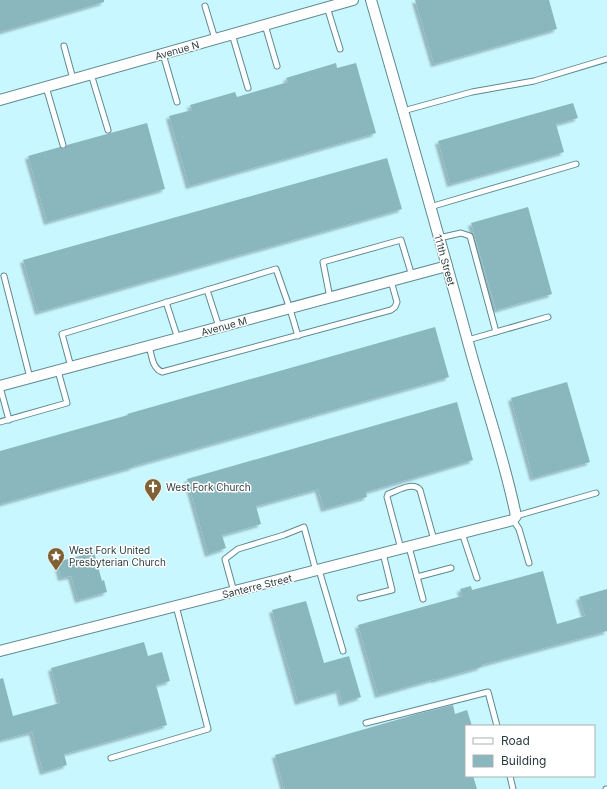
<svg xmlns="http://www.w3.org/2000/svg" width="607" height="789" font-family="Inter,sans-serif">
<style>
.building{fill:#8ab7be;filter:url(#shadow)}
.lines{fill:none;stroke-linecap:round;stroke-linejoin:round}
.lane-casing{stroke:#5e8990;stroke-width:7}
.street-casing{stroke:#5e8990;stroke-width:12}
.lane{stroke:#fff;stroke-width:5}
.street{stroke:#fff;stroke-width:10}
.labels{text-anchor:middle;stroke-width:3;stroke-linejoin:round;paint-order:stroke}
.street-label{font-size:10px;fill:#2b3d40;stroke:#fff}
.poi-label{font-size:10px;fill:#2b3d40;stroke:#fff;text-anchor:start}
</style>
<defs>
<filter id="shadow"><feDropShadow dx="-3" dy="3" stdDeviation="1" flood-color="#0004"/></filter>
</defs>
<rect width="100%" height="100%" fill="#c9f7ff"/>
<g class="building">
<path d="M0,0H104V2L0,32Z"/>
<path d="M415,0H549L557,29L434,64Z"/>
<path d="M336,63L337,68L356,63L376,133L189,186L169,116L192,110L190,105L235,92L237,97L288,82L286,78Z"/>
<path d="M573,103L578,118L556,124L564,152L450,184L438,141Z"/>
<path d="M147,123L165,189L47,222L28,156L60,147L64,149L66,147L67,145Z"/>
<path d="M387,158L402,209L38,312L23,260Z"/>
<path d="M528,207L552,294L496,310L471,223Z"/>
<path d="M435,327L449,377L133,466V467L0,504V451L128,415L127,414Z"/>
<path d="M567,382L590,462L533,478L511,398Z"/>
<path d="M457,402L473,460L366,492L367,497L324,509L318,489L256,506L261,524L222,535L226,548L208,554L187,479Z"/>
<path d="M94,552L102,581L104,580L107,592L78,600L71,576L61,578L57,562Z"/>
<path d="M543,571L557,624L585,616L579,597L607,589V631L481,665V667L434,680V679L378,695L358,625L462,596L460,589L471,586L472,590Z"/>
<path d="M306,601L324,663L349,656L361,697L342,703L339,690L298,702L272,610Z"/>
<path d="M144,642L148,656L162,652L170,681L156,685L167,725L64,754L67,765L43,772L32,732L0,740V679L3,678L13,716L60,703L51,668Z"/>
<path d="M453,705L455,714L467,710L472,726H466V776H473L477,789H284L275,755L417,714Z"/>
</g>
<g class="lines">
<g class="lane-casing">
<g id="lane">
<path d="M205,6L215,39"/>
<path d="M327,7L340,49"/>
<path d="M265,25L277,66"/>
<path d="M232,34L248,88"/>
<path d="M64,46L73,79"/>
<path d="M163,54L177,102"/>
<path d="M91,74L108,130"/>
<path d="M46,87L63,145"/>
<path d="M403,111L472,92L534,81L607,59"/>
<path d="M430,207L576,164"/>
<path d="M439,238L461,233L470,236L496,332"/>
<path d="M4,276L30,378"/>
<path d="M207,290L219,327"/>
<path d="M330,298L323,262L401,240L412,276"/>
<path d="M166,302L178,339"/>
<path d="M468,340L548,317"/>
<path d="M149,346C152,356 152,368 162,372L391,310L395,307L397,302L391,281"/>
<path d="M71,367L62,334L276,269L290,309L298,336"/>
<path d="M0,387L9,420"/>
<path d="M0,422L67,403L58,371"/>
<path d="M516,516L596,493"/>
<path d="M513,520L519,529L529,563"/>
<path d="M462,533L477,578"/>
<path d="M409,547L423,599"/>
<path d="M401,549L387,497L388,494C397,491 413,481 420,490L434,540"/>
<path d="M319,570L343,651"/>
<path d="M417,577L451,568"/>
<path d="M234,592L225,559L238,549L284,535L304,527L316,571"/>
<path d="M360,598L392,590L383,553"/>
<path d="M366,723L488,692L497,726"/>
<path d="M111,758L208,729L176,606"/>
<path d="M510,776L513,789"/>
<path d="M606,789H607"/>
</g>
</g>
<g class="street-casing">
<g id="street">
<path d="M0,100L353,0"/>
<path d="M0,386L447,266"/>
<path d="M0,651L513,520L516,516C505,461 486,407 471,353C439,235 405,117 371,0"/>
</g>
</g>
<use href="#lane" class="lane"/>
<use href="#street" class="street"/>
</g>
<defs>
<g id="church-pin" transform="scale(0.9)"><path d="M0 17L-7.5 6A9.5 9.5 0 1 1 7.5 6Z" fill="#7e6235" stroke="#fff"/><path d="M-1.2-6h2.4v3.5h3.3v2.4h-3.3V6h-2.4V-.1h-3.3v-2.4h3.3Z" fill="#fff"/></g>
<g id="sight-pin" transform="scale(0.9)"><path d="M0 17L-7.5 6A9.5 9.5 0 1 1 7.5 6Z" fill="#7e6235" stroke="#fff"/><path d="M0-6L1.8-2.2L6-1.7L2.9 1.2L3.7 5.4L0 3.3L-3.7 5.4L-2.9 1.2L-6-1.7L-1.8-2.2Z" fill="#fff"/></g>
</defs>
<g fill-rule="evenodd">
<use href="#church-pin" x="153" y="487"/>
<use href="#sight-pin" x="56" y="556"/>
</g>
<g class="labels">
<g class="street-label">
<text transform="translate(177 50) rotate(-16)" y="4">Avenue N</text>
<text transform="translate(445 260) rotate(74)" y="4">111th Street</text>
<text transform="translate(224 326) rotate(-15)" y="4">Avenue M</text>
<text transform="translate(257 586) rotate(-14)" y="4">Santerre Street</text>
</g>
<g class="poi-label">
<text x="166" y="491">West Fork Church</text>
<text x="69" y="554">West Fork United<tspan x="69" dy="12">Presbyterian Church</tspan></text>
</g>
</g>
<rect x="465" y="725" width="130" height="52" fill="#ffffff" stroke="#aab1b3"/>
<rect x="473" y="738" width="20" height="6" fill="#ffffff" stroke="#aab1b3"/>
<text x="501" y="745" font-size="12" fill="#2b3d40">Road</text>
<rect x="473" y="755" width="20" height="12" fill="#8ab7be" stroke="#aab1b3"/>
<text x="501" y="765" font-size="12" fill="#2b3d40">Building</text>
</svg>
